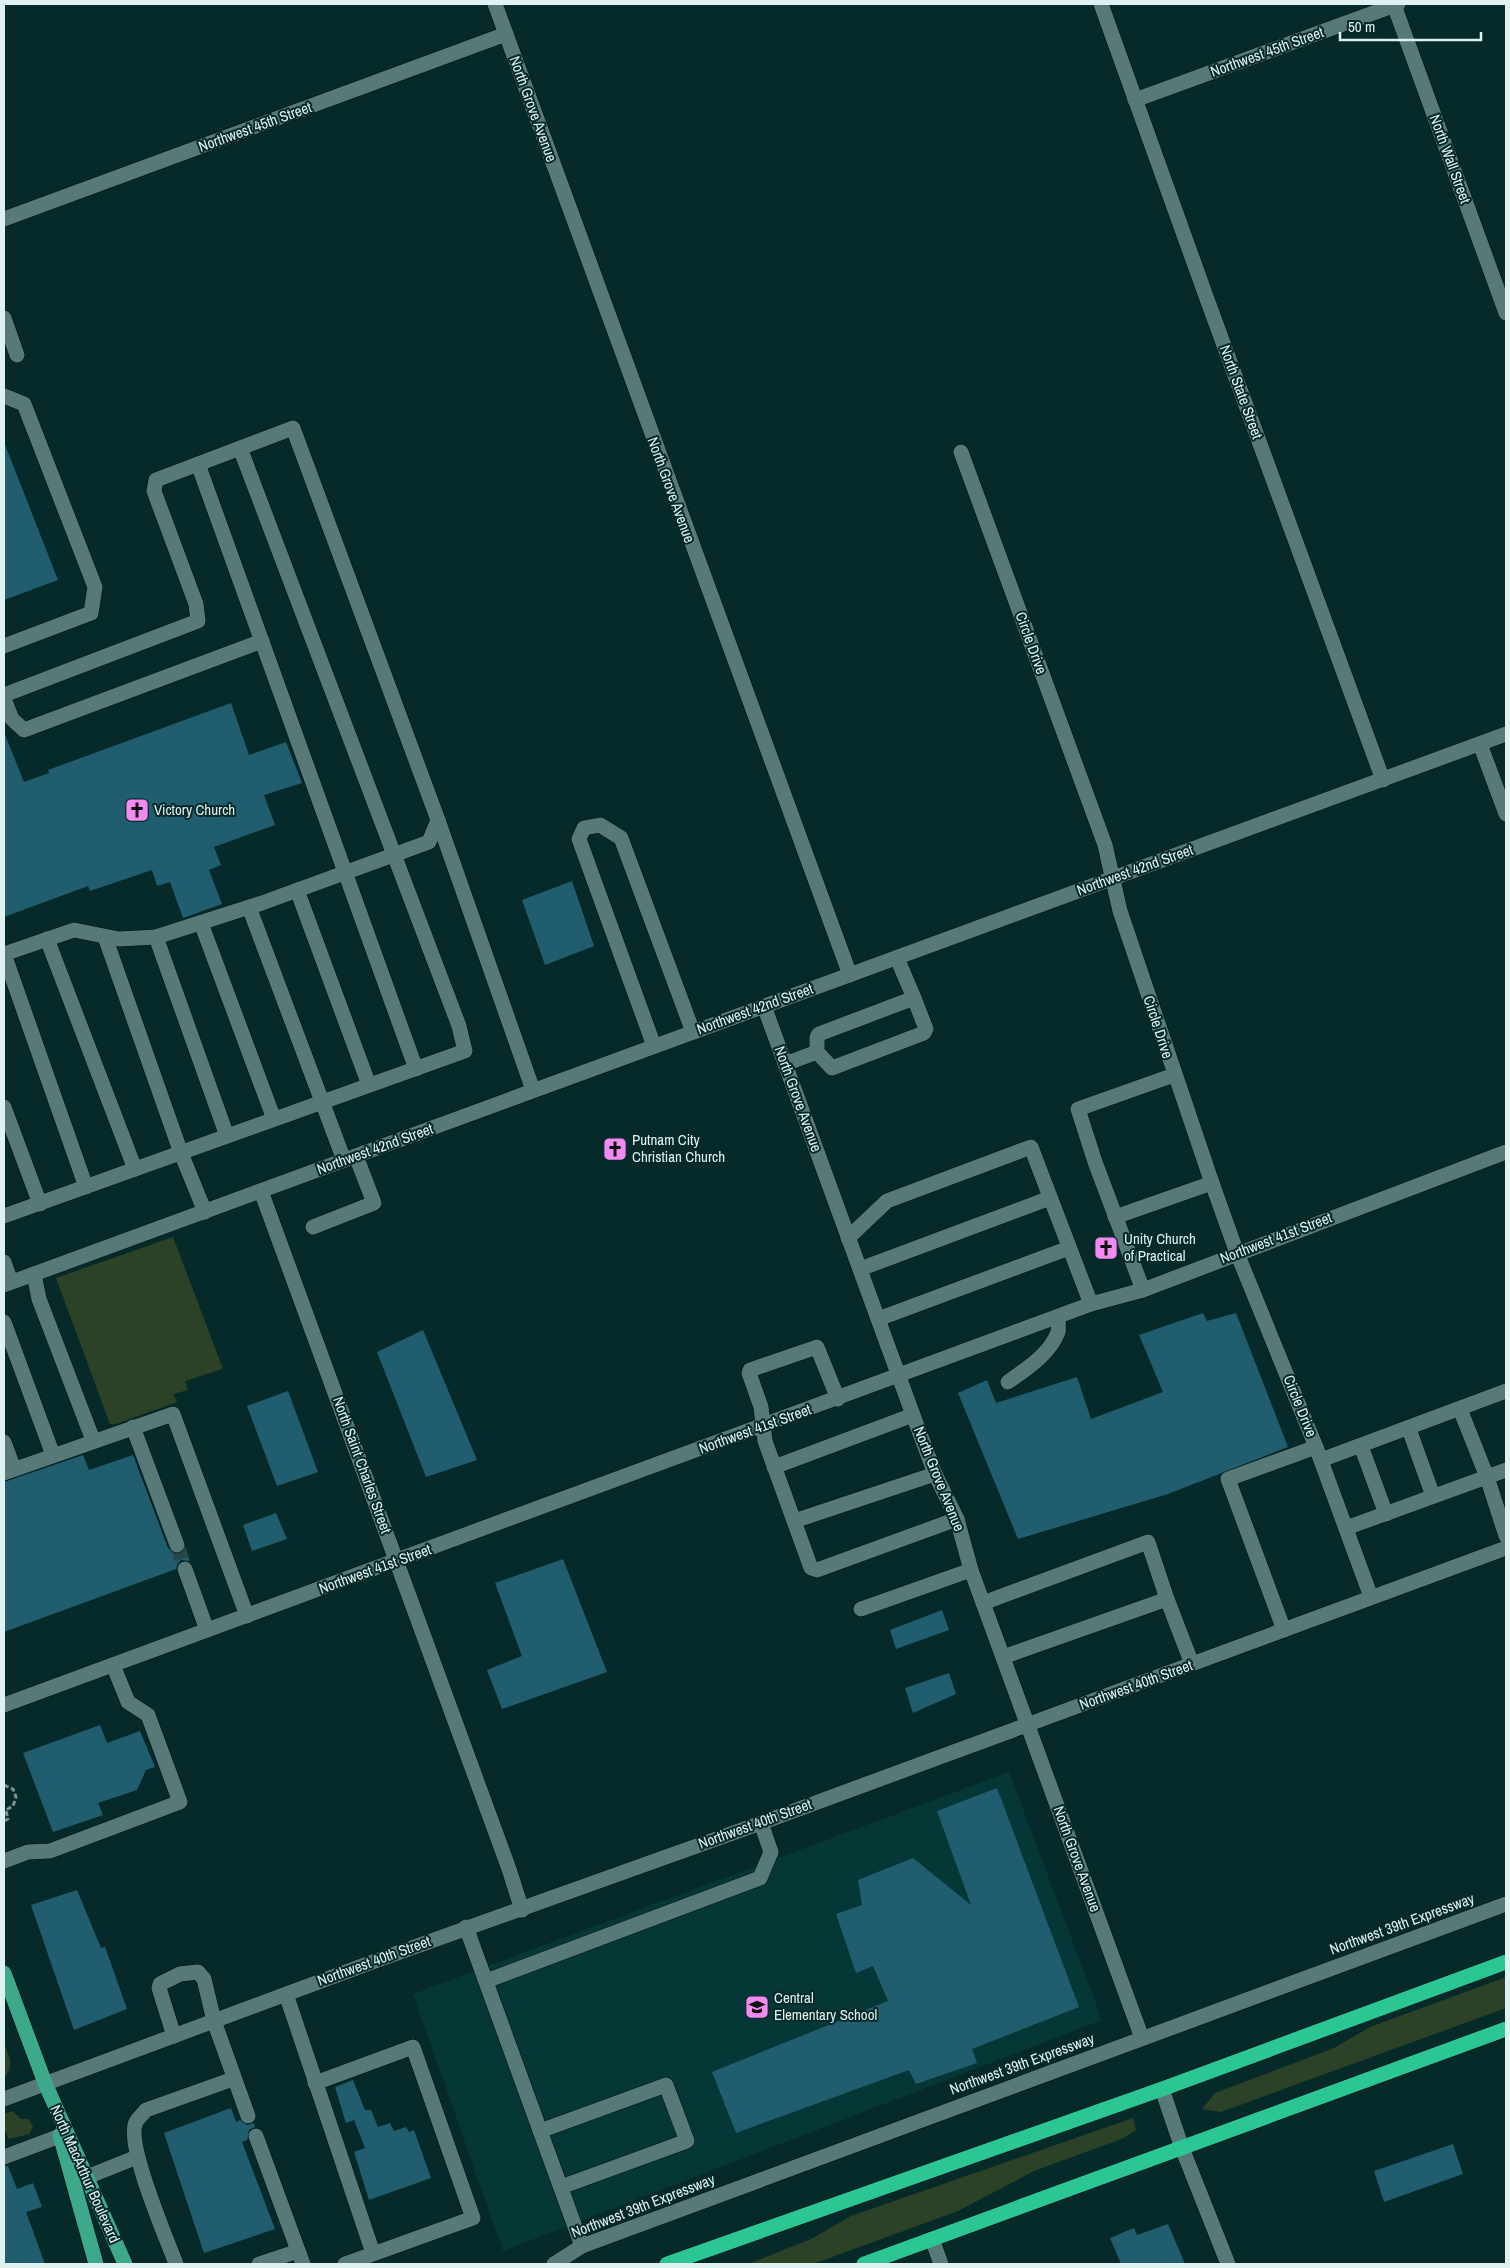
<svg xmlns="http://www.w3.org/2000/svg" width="1510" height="2268" font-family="'Archivo Narrow',sans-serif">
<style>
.built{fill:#043736}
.green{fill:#2c4226}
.building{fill:#205e6f}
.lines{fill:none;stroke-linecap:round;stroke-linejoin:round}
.minor-tunnel{stroke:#274847;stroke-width:15;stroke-dasharray:15 8;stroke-linecap:butt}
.minor-casing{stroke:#001211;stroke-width:16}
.major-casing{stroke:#001211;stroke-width:16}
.highway-casing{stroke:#001211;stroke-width:16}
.path{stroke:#799392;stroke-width:3;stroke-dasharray:5 2.5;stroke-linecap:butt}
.minor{stroke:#577a79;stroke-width:15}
.major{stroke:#3da88a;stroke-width:15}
.highway{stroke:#2cc695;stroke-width:15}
.labels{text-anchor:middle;stroke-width:4;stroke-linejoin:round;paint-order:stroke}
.street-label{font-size:15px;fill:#dff1f0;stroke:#062a29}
.poi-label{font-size:15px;fill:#dff1f0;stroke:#062a29;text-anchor:start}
</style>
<rect width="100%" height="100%" fill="#062a29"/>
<path class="built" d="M1009,1772L1102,2020L503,2251L413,1994Z"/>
<g class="green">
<path d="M173,1237L223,1369L185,1381L188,1390L173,1394L177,1402L116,1424H110L56,1278Z"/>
<path d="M1506,1977V2008L1221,2112L1202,2109L1215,2093L1334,2048L1370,2027Z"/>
<path d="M4,2043C10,2060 15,2063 4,2079Z"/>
<path d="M12,2111L21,2119H29L33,2127L29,2134L9,2139L4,2128V2114Z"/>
<path d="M1133,2118L1136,2130L1124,2138L1034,2171L958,2211L813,2264H748L811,2239L851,2216Z"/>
</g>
<g class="building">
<path d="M4,442L58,580L4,600Z"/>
<path d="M231,703L249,755L286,742L302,783L264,795L275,825L214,847L221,865L209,870L222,904L183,918L170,882L157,886L152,870L90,891L88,886L4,917V732L24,782L49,773L48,770Z"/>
<path d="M572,881L594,946L545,965L522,900Z"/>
<path d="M1203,1313L1207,1321L1236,1313L1288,1447L1168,1494L1018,1539L958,1393L987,1380L996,1403L1077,1377L1091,1419L1163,1392L1139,1335Z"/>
<path d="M423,1330L477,1460L426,1477L377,1352Z"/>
<path d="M288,1391L318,1472L277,1486L247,1406Z"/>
<path d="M83,1455L89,1470L133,1455L168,1548L176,1554H181L185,1549L190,1561L181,1560L178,1563L176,1569L4,1632V1482Z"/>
<path d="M276,1513L287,1539L252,1551L243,1525Z"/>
<path d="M563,1559L607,1672L502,1709L487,1670L522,1656L495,1583Z"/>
<path d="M942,1610L949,1630L896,1649L890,1630Z"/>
<path d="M949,1673L956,1694L913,1713L905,1688Z"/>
<path d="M100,1725L107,1743L140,1731L155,1767L146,1770L137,1790L98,1803L103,1815L53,1832L23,1753Z"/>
<path d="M997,1788L1079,2007L972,2049L977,2063L916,2084L909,2070L736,2133L712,2072L888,2001L873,1966L856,1973L836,1914L862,1905L858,1880L913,1858L971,1905L937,1811Z"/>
<path d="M77,1890L101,1948L105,1947L127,2009L74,2030L31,1905Z"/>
<path d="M353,2080L365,2110H371L378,2127L390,2123L394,2131L406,2127L409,2132L414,2130L431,2178L369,2200L354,2152L365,2148L354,2120L346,2123L335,2087Z"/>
<path d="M231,2108L236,2122L240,2120L247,2125L254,2123L255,2127L249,2130L247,2140L242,2142L275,2229L204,2253L164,2133Z"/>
<path d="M1453,2144L1463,2174L1384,2202L1374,2171Z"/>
<path d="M4,2166H8L17,2189L33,2183L42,2207L26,2212L45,2264H4Z"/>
<path d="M1168,2224L1185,2264H1121L1110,2238L1134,2228L1137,2235Z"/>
</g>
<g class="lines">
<path class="minor-tunnel" d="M177,1545L185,1569"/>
<g class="minor-casing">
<g id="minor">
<path d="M495,4L850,975"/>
<path d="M1101,4L1207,299L1383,780"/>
<path d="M1394,5L1506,313"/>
<path d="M1135,100L1398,4"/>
<path d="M4,219L506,34"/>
<path d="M4,318L17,355"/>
<path d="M4,396L24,404L95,587L91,613L4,646"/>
<path d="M961,452L1105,845L1120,911L1212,1183L1237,1253L1316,1447L1371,1597"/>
<path d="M198,464L416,1069"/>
<path d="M4,695L198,621L196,604L154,491L156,480L293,428L438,820L533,1090"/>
<path d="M4,699L12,719L24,730L262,641"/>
<path d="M1480,744L1506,814"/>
<path d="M297,890L369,1085"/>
<path d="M249,907L344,1160"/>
<path d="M201,923L274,1119"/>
<path d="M105,937L181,1153L205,1212"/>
<path d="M156,937L227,1136"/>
<path d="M47,939L135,1169"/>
<path d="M4,954L74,930L119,939L156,937L262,903L429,842L438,820"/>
<path d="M4,954L86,1187"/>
<path d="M897,958L914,998"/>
<path d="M914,998L926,1029L924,1033L832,1068L817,1052V1037L819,1034Z"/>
<path d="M764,1006L913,1415L935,1474L957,1519L971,1570L1142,2038"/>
<path d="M654,1046L579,839L584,828L600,825L621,838L693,1032"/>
<path d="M785,1064L817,1052"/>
<path d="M4,1107L40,1204"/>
<path d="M261,1191L509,1869L522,1910"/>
<path d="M4,1216L465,1051L459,1026L240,448"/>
<path d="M1115,1217L1212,1183"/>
<path d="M313,1227L374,1203L356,1156"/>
<path d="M848,1238L887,1201L1031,1147L1091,1304"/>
<path d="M4,1262L11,1282"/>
<path d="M860,1269L1050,1198"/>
<path d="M34,1274L39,1299L93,1440"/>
<path d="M4,1285L1506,734"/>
<path d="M1143,1290L1095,1162L1078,1109L1174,1075"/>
<path d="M878,1319L1069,1248"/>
<path d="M4,1322L53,1455"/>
<path d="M1008,1382C1026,1369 1050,1354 1058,1332C1059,1328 1058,1321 1058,1317"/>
<path d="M838,1399L817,1347L750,1370L749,1373L761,1407L765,1441L811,1568L817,1570L957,1519"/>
<path d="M1460,1409L1487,1477L1506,1536"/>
<path d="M133,1427L177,1545"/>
<path d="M1409,1429L1433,1496"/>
<path d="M4,1442L14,1469"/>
<path d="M1361,1446L1386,1514"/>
<path d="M1321,1460L1506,1391"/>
<path d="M774,1467L913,1415"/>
<path d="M4,1473L173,1414L247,1616"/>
<path d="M794,1521L935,1474"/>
<path d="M1346,1528L1506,1470"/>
<path d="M185,1569L207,1630"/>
<path d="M1167,1599L1192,1664"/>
<path d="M983,1603L1148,1542L1167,1599L1003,1657"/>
<path d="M861,1609L971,1570"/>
<path d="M1284,1630L1228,1479L1316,1447"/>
<path d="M4,1705L1091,1304L1143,1290L1506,1152"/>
<path d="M4,1861L28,1852L50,1851L180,1802L148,1715L128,1702L113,1665"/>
<path d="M466,1927L582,2246"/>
<path d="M486,1981L760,1878L771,1852L761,1823"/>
<path d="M286,1994L373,2253"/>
<path d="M174,2036L159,1988L160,1984L180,1974L198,1972L204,1979L214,2021L248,2116"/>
<path d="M315,2083L413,2047L473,2218L345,2264"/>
<path d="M1162,2089L1182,2148L1228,2264"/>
<path d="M4,2099L378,1960L761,1823L1506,1548"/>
<path d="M540,2131L666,2085L687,2141L561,2187"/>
<path d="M256,2136L303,2264"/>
<path d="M4,2157L60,2136"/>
<path d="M87,2177L137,2157"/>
<path d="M932,2239L941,2264"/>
<path d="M176,2264C167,2239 125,2144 136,2122C138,2118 143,2114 146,2110L233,2079"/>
<path d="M259,2264L298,2251"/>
<path d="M554,2264L582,2246L1506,1904"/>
</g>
</g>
<g class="major-casing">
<g id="major">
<path d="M4,1973L45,2083L125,2264"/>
<path d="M60,2135L96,2264"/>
</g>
</g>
<g class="highway-casing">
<g id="highway">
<path d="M667,2264L1162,2089L1506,1962"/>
<path d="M864,2264L1506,2029"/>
</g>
</g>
<g class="path">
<path d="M4,1785L13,1789L16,1797L13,1806L4,1811"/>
<path d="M4,1821L8,1819L6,1811"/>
</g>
<use href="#minor" class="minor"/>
<use href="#major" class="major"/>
<use href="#highway" class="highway"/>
</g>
<defs>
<g id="church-square" transform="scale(1.25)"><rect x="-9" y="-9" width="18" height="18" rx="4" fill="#f38af2" stroke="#062a29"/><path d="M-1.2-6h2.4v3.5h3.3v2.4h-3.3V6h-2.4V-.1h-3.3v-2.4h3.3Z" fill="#111"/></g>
<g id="school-square" transform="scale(1.25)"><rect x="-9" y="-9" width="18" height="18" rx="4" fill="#f38af2" stroke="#062a29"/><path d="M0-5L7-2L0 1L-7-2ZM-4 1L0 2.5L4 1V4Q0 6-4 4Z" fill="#111"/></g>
</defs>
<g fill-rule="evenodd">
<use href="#church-square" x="137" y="810"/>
<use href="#church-square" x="615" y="1149"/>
<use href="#church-square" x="1106" y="1248"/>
<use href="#school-square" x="757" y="2007"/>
</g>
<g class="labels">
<g class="street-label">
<text transform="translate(1267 52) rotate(-20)" y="5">Northwest 45th Street</text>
<text transform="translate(533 109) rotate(70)" y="5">North Grove Avenue</text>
<text transform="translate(255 127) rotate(-20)" y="5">Northwest 45th Street</text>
<text transform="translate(1450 159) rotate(70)" y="5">North Wall Street</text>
<text transform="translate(1241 392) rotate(70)" y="5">North State Street</text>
<text transform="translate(671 490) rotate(70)" y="5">North Grove Avenue</text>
<text transform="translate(1031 643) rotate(70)" y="5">Circle Drive</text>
<text transform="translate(1135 870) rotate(-20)" y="5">Northwest 42nd Street</text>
<text transform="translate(755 1009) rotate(-20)" y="5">Northwest 42nd Street</text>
<text transform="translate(1158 1027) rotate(72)" y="5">Circle Drive</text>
<text transform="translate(798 1099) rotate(70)" y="5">North Grove Avenue</text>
<text transform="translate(375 1149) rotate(-20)" y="5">Northwest 42nd Street</text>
<text transform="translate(1276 1238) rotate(-21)" y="5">Northwest 41st Street</text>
<text transform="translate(1300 1406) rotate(68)" y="5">Circle Drive</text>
<text transform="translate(755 1429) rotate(-20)" y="5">Northwest 41st Street</text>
<text transform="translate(362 1465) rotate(70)" y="5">North Saint Charles Street</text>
<text transform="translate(939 1479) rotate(68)" y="5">North Grove Avenue</text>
<text transform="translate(375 1569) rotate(-20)" y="5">Northwest 41st Street</text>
<text transform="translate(1136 1685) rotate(-20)" y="5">Northwest 40th Street</text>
<text transform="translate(755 1824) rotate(-20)" y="5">Northwest 40th Street</text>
<text transform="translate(1077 1859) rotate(70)" y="5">North Grove Avenue</text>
<text transform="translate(1402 1924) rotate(-20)" y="5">Northwest 39th Expressway</text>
<text transform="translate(374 1961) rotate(-20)" y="5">Northwest 40th Street</text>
<text transform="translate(1022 2064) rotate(-20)" y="5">Northwest 39th Expressway</text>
<text transform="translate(85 2174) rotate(66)" y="5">North MacArthur Boulevard</text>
<text transform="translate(643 2206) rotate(-21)" y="5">Northwest 39th Expressway</text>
</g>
<g class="poi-label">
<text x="154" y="815">Victory Church</text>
<text x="632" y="1145">Putnam City<tspan x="632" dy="17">Christian Church</tspan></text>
<text x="1124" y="1244">Unity Church<tspan x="1124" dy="17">of Practical</tspan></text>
<text x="774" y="2003">Central<tspan x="774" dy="17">Elementary School</tspan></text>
</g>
</g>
<rect width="1510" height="2268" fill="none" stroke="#dff1f0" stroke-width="10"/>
<path d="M1340 32v8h141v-8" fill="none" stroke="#dff1f0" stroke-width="2.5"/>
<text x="1348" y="32" font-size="15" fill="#dff1f0" stroke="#062a29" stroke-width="4" paint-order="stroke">50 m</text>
</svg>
